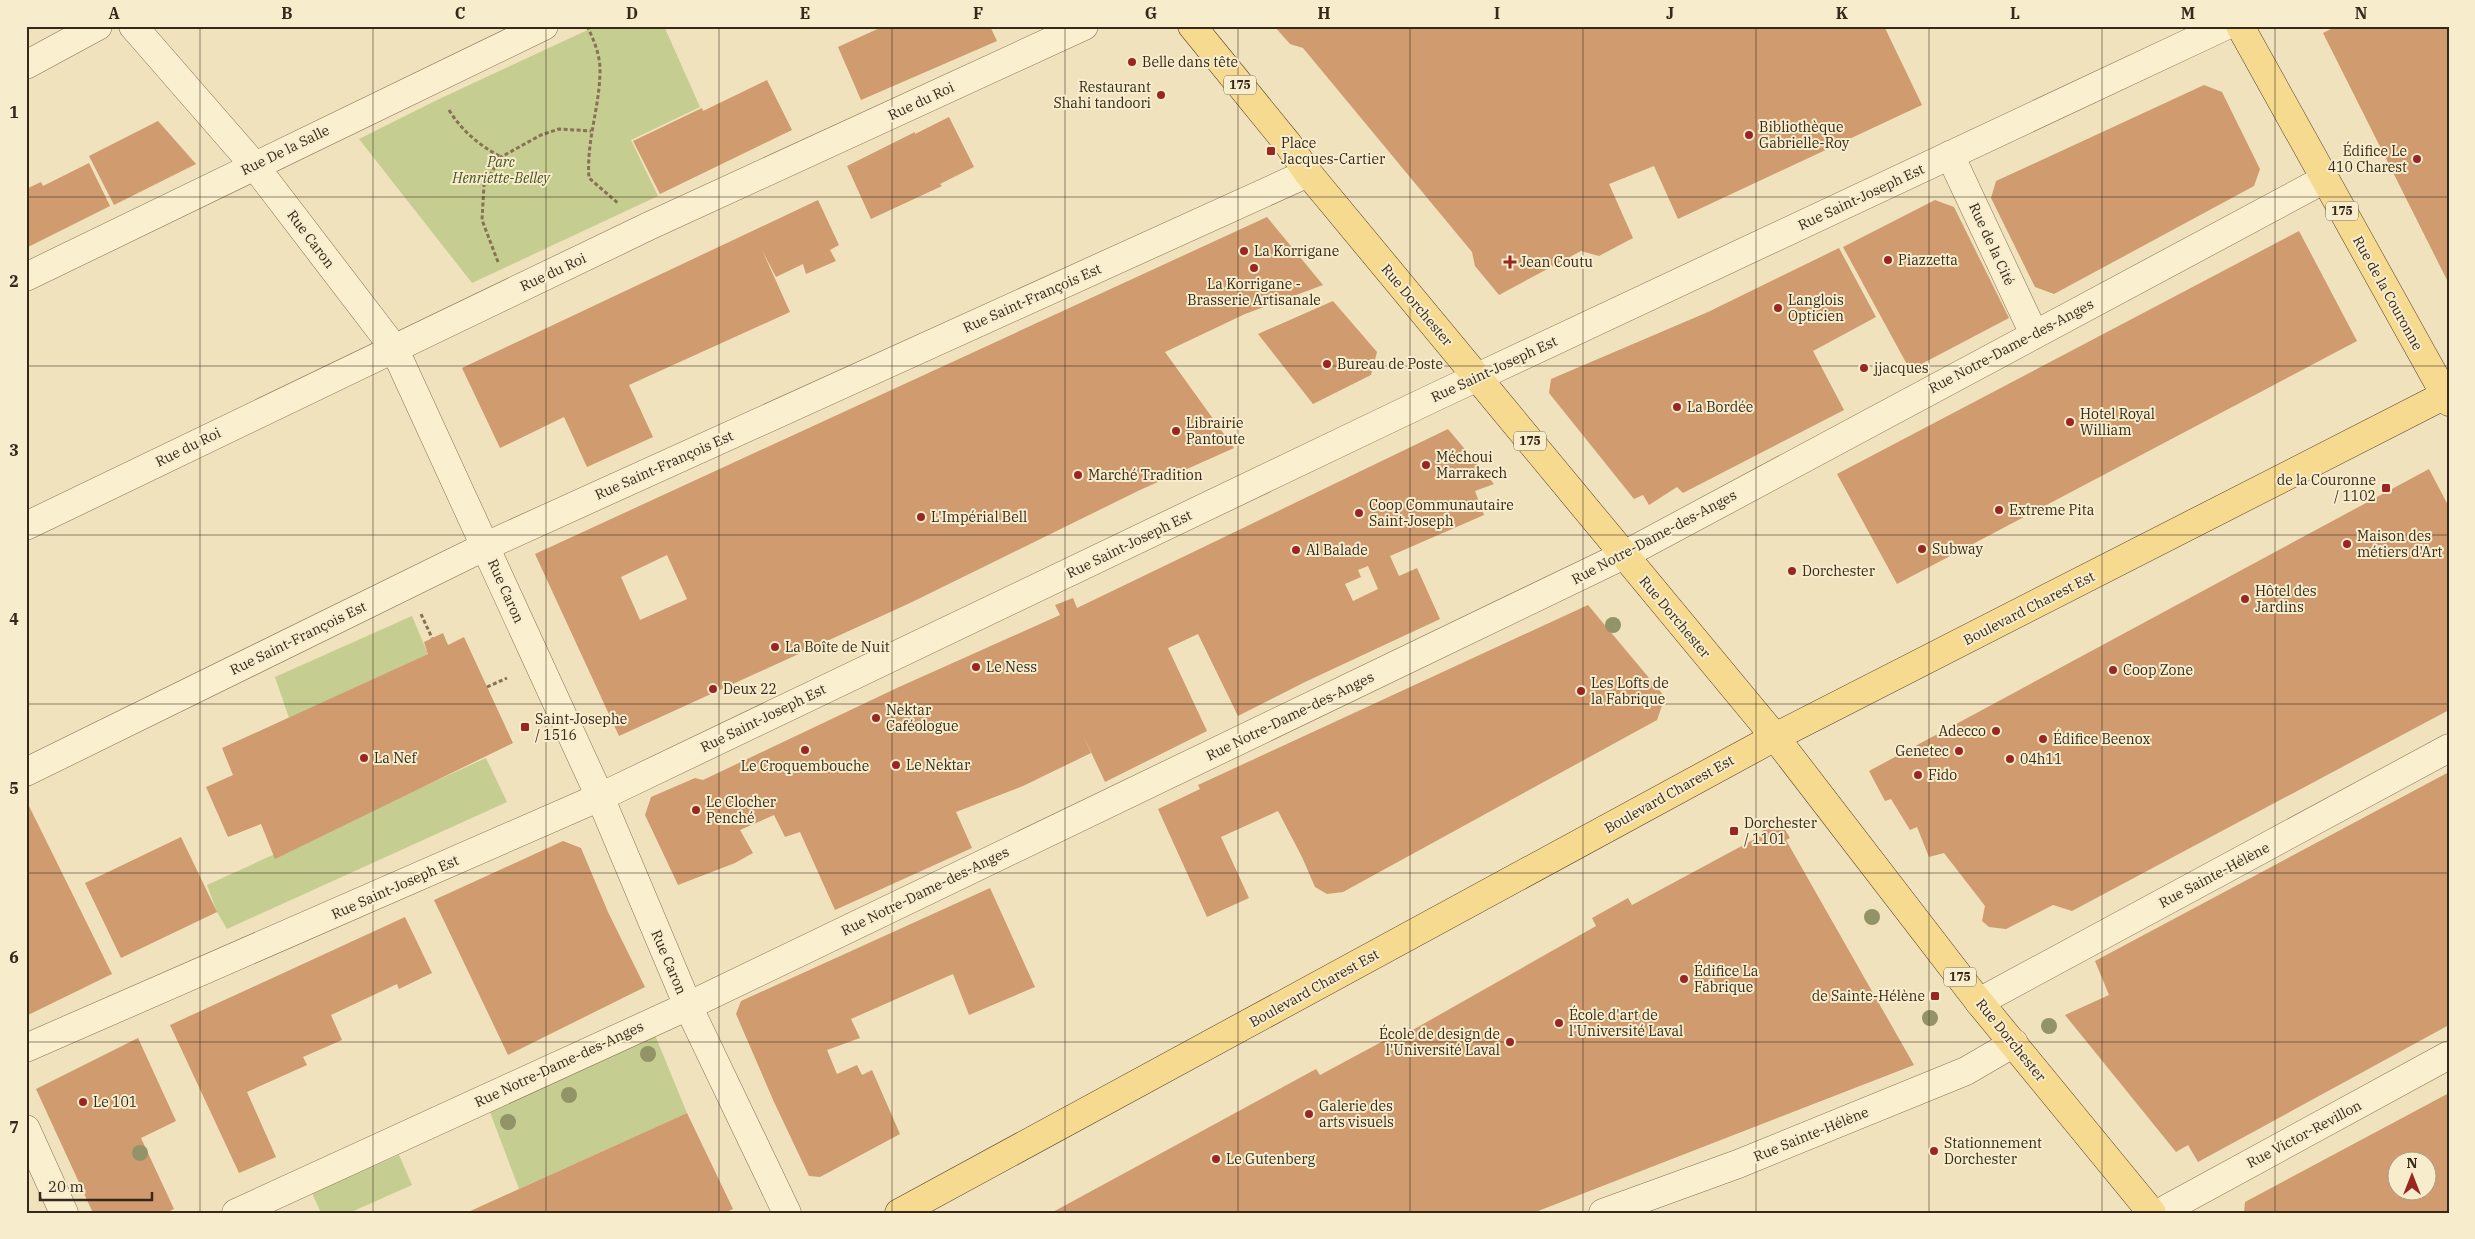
<svg xmlns="http://www.w3.org/2000/svg" width="2475" height="1239" font-family="'IBM Plex Serif',serif">
<style>
.green{fill:#c5ce90}
.building{fill:#d09b6f;fill-rule:evenodd}
.lines{fill:none;stroke-linecap:round;stroke-linejoin:round}
.street-casing{stroke:#887155;stroke-width:29}
.primary-casing{stroke:#553f2a;stroke-width:29}
.path{stroke:#887155;stroke-width:3;stroke-dasharray:4 2.5;stroke-linecap:butt}
.street{stroke:#faefcf;stroke-width:28}
.primary{stroke:#f6da90;stroke-width:28}
.tree{fill:#929366}
.grid{fill:none;stroke:#36291a;stroke-width:1;stroke-opacity:0.55}
.poi-dot{fill:#9a2522;stroke:#f7eccc;stroke-width:2}
.labels{text-anchor:middle;stroke-width:4;stroke-linejoin:round;paint-order:stroke}
.shield{fill:#f7eccc;stroke:#70644f;stroke-width:1}
.shield-label{font-size:12px;font-weight:bold;fill:#36291a}
.poi-label{font-size:14px;fill:#36291a;stroke:#f7eccc;text-anchor:start}
.street-label{font-size:14px;fill:#36291a;stroke:#f7eccc}
.park-label{font-size:14px;font-style:italic;fill:#455320;stroke:#f7eccc}
.neatline{fill:none;stroke:#36291a;stroke-width:2}
.grid-label{font-size:16px;text-anchor:middle;font-weight:bold;fill:#36291a}
</style>
<rect width="100%" height="100%" fill="#f0e2bc"/>
<g class="green">
<path d="M596,26H664L700,107L631,140L658,196L472,283L359,139L435,101Z"/>
<path d="M412,616L428,654L289,718L275,677Z"/>
<path d="M486,758L507,802L227,929L217,912L207,885Z"/>
<path d="M650,1023L687,1113L519,1189L485,1099Z"/>
<path d="M399,1155L412,1185L349,1213H321L312,1193Z"/>
</g>
<g class="building">
<path d="M884,26H990L997,41L861,100L838,47Z"/>
<path d="M1274,26H1884L1922,105L1678,219L1654,166L1609,184L1633,238L1599,256L1581,251L1499,295L1475,266L1472,252L1303,48L1290,44Z"/>
<path d="M2337,26H2449V284L2323,33Z"/>
<path d="M767,80L792,130L660,194L633,141L702,108L703,111Z"/>
<path d="M2204,85L2222,92L2260,169L2254,186L2054,294L2035,287L1991,198L1996,181Z"/>
<path d="M949,117L974,167L940,184L942,186L871,219L847,166L915,132V134Z"/>
<path d="M158,121L196,164L114,205L89,156Z"/>
<path d="M89,163L110,206L26,248V189L41,182L43,186Z"/>
<path d="M818,200L839,245L830,250L836,261L806,274L803,264L776,277L762,250L790,312L629,385L653,437L587,467L564,417L500,448L462,368Z"/>
<path d="M1935,200L1954,207L2009,318L1910,370L1843,247Z"/>
<path d="M1267,217L1323,285L1245,314L1165,352L1234,448L1140,490L910,603L619,736L535,554ZM667,555L687,599L640,620L621,577Z"/>
<path d="M2299,231L2357,341L1897,584L1837,474Z"/>
<path d="M1839,248L1876,317L1813,351L1844,410L1683,493L1677,487L1649,505L1643,495L1634,499L1549,393L1551,379L1708,312Z"/>
<path d="M1333,301L1377,352L1371,375L1313,404L1258,334Z"/>
<path d="M1448,429L1494,484L1475,491L1484,515L1390,556L1399,576L1417,568L1440,619L1305,682L1238,716L1198,634L1168,648L1207,731L1105,782L1083,735L1091,753L1023,786L956,812L972,848L835,910L800,832L785,837L774,815L740,830L753,853L735,863L678,885L645,815L651,797L695,778L703,780L899,687L1060,615L1055,605L1073,598L1077,608ZM1368,566L1378,589L1353,601L1345,584L1361,577L1358,570Z"/>
<path d="M2429,469L2449,507V710L2072,911L2053,905L2006,929L1989,927L1982,921L1985,906L1944,853L1929,857L1917,827L1910,830L1891,799L1885,801L1869,771Z"/>
<path d="M1588,605L1665,697L1657,720L1343,892L1327,894L1315,887L1302,857L1278,811L1221,837L1249,898L1207,917L1158,809L1200,789L1198,785Z"/>
<path d="M443,633L448,645L464,637L513,743L275,859L261,824L228,837L206,787L233,775L222,748L428,654L424,642Z"/>
<path d="M2449,772V1025L2198,1162L2188,1145L2176,1152L2065,1015L2109,995L2095,961Z"/>
<path d="M26,800L112,974L26,1016Z"/>
<path d="M1780,821L1790,838L1786,840L1914,1065L1533,1213H1051L1316,1069L1320,1075L1400,1032L1402,1036L1596,926L1592,918L1628,898L1632,905L1764,834L1762,831Z"/>
<path d="M181,837L217,912L121,958L85,883Z"/>
<path d="M563,841L581,848L608,912L645,987L508,1055L434,900Z"/>
<path d="M990,888L1035,987L969,1015L953,974L851,1019L860,1038L827,1050L837,1074L857,1065L862,1075L872,1070L900,1134L820,1177L809,1176L774,1102L736,1014L741,1001Z"/>
<path d="M405,917L432,973L399,989L397,984L331,1015L342,1040L303,1057L307,1065L247,1092L276,1157L239,1173L170,1025Z"/>
<path d="M138,1038L176,1121L141,1138L174,1209L166,1213H93L36,1089Z"/>
<path d="M2449,1093V1213H2244L2245,1202ZM2398,1162H2428V1192H2398Z"/>
<path d="M687,1113L733,1209L725,1213H466Z"/>
</g>
<g class="lines">
<g class="street-casing">
<g id="street">
<path d="M133,26L254,165L394,348L600,797L688,1006L787,1213"/>
<path d="M26,65L98,26"/>
<path d="M1950,155L2034,334"/>
<path d="M26,277L544,26"/>
<path d="M26,526L649,226L1084,26"/>
<path d="M26,772L486,546L1308,173"/>
<path d="M1979,1002L2449,748"/>
<path d="M26,1048L600,797L1435,397L2225,26"/>
<path d="M26,1129L64,1213"/>
<path d="M236,1213L688,1006L1624,555L2325,179"/>
<path d="M1603,1213L1738,1164L1966,1071L2014,1043"/>
<path d="M2159,1213L2449,1055"/>
</g>
</g>
<g class="primary-casing">
<g id="primary">
<path d="M1192,26L1288,144L1308,173L1775,737L1979,1002L2152,1213"/>
<path d="M2240,26L2449,402"/>
<path d="M899,1213L1775,737L2449,393"/>
</g>
</g>
<g class="path">
<path d="M587,26C594,40 600,55 600,70C600,107 586,141 589,178L619,204"/>
<path d="M449,110C462,131 479,145 501,157"/>
<path d="M498,262L482,220L484,185L501,157L541,135L559,129L591,131"/>
<path d="M421,614L432,638"/>
<path d="M487,687L507,678"/>
</g>
<use href="#street" class="street"/>
<use href="#primary" class="primary"/>
</g>
<g class="tree">
<circle cx="1613" cy="625" r="8"/>
<circle cx="1872" cy="917" r="8"/>
<circle cx="1930" cy="1018" r="8"/>
<circle cx="2049" cy="1026" r="8"/>
<circle cx="648" cy="1054" r="8"/>
<circle cx="569" cy="1095" r="8"/>
<circle cx="508" cy="1122" r="8"/>
<circle cx="140" cy="1153" r="8"/>
</g>
<path class="grid" d="M200,26V1213M373,26V1213M546,26V1213M719,26V1213M892,26V1213M1065,26V1213M1238,26V1213M1410,26V1213M1583,26V1213M1756,26V1213M1929,26V1213M2102,26V1213M2275,26V1213M26,197H2449M26,366H2449M26,535H2449M26,704H2449M26,873H2449M26,1042H2449"/>
<g class="poi-dot">
<circle cx="1132" cy="62" r="5"/>
<circle cx="1161" cy="95" r="5"/>
<circle cx="1749" cy="135" r="5"/>
<rect x="1266" y="146" width="10" height="10" rx="2.5"/>
<circle cx="2417" cy="159" r="5"/>
<circle cx="1244" cy="251" r="5"/>
<circle cx="1888" cy="260" r="5"/>
<path d="M1507.5 254.5h5v5h5v5h-5v5h-5v-5h-5v-5h5z"/>
<circle cx="1254" cy="268" r="5"/>
<circle cx="1778" cy="308" r="5"/>
<circle cx="1327" cy="364" r="5"/>
<circle cx="1864" cy="368" r="5"/>
<circle cx="1677" cy="407" r="5"/>
<circle cx="2070" cy="422" r="5"/>
<circle cx="1176" cy="431" r="5"/>
<circle cx="1426" cy="465" r="5"/>
<circle cx="1078" cy="475" r="5"/>
<rect x="2381" y="483" width="10" height="10" rx="2.5"/>
<circle cx="1999" cy="510" r="5"/>
<circle cx="1359" cy="513" r="5"/>
<circle cx="921" cy="517" r="5"/>
<circle cx="2347" cy="544" r="5"/>
<circle cx="1922" cy="549" r="5"/>
<circle cx="1296" cy="550" r="5"/>
<circle cx="1792" cy="571" r="5"/>
<circle cx="2245" cy="599" r="5"/>
<circle cx="775" cy="647" r="5"/>
<circle cx="976" cy="667" r="5"/>
<circle cx="2113" cy="670" r="5"/>
<circle cx="713" cy="689" r="5"/>
<circle cx="1581" cy="691" r="5"/>
<circle cx="876" cy="718" r="5"/>
<rect x="520" y="722" width="10" height="10" rx="2.5"/>
<circle cx="1996" cy="731" r="5"/>
<circle cx="2043" cy="739" r="5"/>
<circle cx="805" cy="750" r="5"/>
<circle cx="1959" cy="751" r="5"/>
<circle cx="364" cy="758" r="5"/>
<circle cx="2010" cy="759" r="5"/>
<circle cx="896" cy="765" r="5"/>
<circle cx="1918" cy="775" r="5"/>
<circle cx="696" cy="810" r="5"/>
<rect x="1729" y="826" width="10" height="10" rx="2.5"/>
<circle cx="1684" cy="979" r="5"/>
<rect x="1930" y="991" width="10" height="10" rx="2.5"/>
<circle cx="1559" cy="1023" r="5"/>
<circle cx="1510" cy="1042" r="5"/>
<circle cx="83" cy="1102" r="5"/>
<circle cx="1309" cy="1114" r="5"/>
<circle cx="1934" cy="1151" r="5"/>
<circle cx="1216" cy="1159" r="5"/>
</g>
<g class="labels">
<g class="shield">
<rect x="1224" y="75.5" width="32" height="19" rx="4"/>
<rect x="2326" y="201.5" width="32" height="19" rx="4"/>
<rect x="1514" y="431.5" width="32" height="19" rx="4"/>
<rect x="1944" y="967.5" width="32" height="19" rx="4"/>
</g>
<g class="shield-label">
<text x="1240" y="89">175</text>
<text x="2342" y="215">175</text>
<text x="1530" y="445">175</text>
<text x="1960" y="981">175</text>
</g>
<g class="poi-label">
<text x="1142" y="67">Belle dans tête</text>
<text x="1151" y="92" text-anchor="end">Restaurant<tspan x="1151" dy="16">Shahi tandoori</tspan></text>
<text x="1759" y="132">Bibliothèque<tspan x="1759" dy="16">Gabrielle-Roy</tspan></text>
<text x="1281" y="148">Place<tspan x="1281" dy="16">Jacques-Cartier</tspan></text>
<text x="2407" y="156" text-anchor="end">Édifice Le<tspan x="2407" dy="16">410 Charest</tspan></text>
<text x="1254" y="256">La Korrigane</text>
<text x="1898" y="265">Piazzetta</text>
<text x="1520" y="267">Jean Coutu</text>
<text x="1254" y="289" text-anchor="middle">La Korrigane -<tspan x="1254" dy="16">Brasserie Artisanale</tspan></text>
<text x="1788" y="305">Langlois<tspan x="1788" dy="16">Opticien</tspan></text>
<text x="1337" y="369">Bureau de Poste</text>
<text x="1874" y="373">jjacques</text>
<text x="1687" y="412">La Bordée</text>
<text x="2080" y="419">Hotel Royal<tspan x="2080" dy="16">William</tspan></text>
<text x="1186" y="428">Librairie<tspan x="1186" dy="16">Pantoute</tspan></text>
<text x="1436" y="462">Méchoui<tspan x="1436" dy="16">Marrakech</tspan></text>
<text x="1088" y="480">Marché Tradition</text>
<text x="2376" y="485" text-anchor="end">de la Couronne<tspan x="2376" dy="16">/ 1102</tspan></text>
<text x="1369" y="510">Coop Communautaire<tspan x="1369" dy="16">Saint-Joseph</tspan></text>
<text x="2009" y="515">Extreme Pita</text>
<text x="931" y="522">L'Impérial Bell</text>
<text x="2357" y="541">Maison des<tspan x="2357" dy="16">métiers d'Art</tspan></text>
<text x="1932" y="554">Subway</text>
<text x="1306" y="555">Al Balade</text>
<text x="1802" y="576">Dorchester</text>
<text x="2255" y="596">Hôtel des<tspan x="2255" dy="16">Jardins</tspan></text>
<text x="785" y="652">La Boîte de Nuit</text>
<text x="986" y="672">Le Ness</text>
<text x="2123" y="675">Coop Zone</text>
<text x="1591" y="688">Les Lofts de<tspan x="1591" dy="16">la Fabrique</tspan></text>
<text x="723" y="694">Deux 22</text>
<text x="886" y="715">Nektar<tspan x="886" dy="16">Caféologue</tspan></text>
<text x="535" y="724">Saint-Josephe<tspan x="535" dy="16">/ 1516</tspan></text>
<text x="1986" y="736" text-anchor="end">Adecco</text>
<text x="2053" y="744">Édifice Beenox</text>
<text x="1949" y="756" text-anchor="end">Genetec</text>
<text x="374" y="763">La Nef</text>
<text x="2020" y="764">04h11</text>
<text x="906" y="770">Le Nektar</text>
<text x="805" y="771" text-anchor="middle">Le Croquembouche</text>
<text x="1928" y="780">Fido</text>
<text x="706" y="807">Le Clocher<tspan x="706" dy="16">Penché</tspan></text>
<text x="1744" y="828">Dorchester<tspan x="1744" dy="16">/ 1101</tspan></text>
<text x="1694" y="976">Édifice La<tspan x="1694" dy="16">Fabrique</tspan></text>
<text x="1925" y="1001" text-anchor="end">de Sainte-Hélène</text>
<text x="1569" y="1020">École d'art de<tspan x="1569" dy="16">l'Université Laval</tspan></text>
<text x="1500" y="1039" text-anchor="end">École de design de<tspan x="1500" dy="16">l'Université Laval</tspan></text>
<text x="93" y="1107">Le 101</text>
<text x="1319" y="1111">Galerie des<tspan x="1319" dy="16">arts visuels</tspan></text>
<text x="1944" y="1148">Stationnement<tspan x="1944" dy="16">Dorchester</tspan></text>
<text x="1226" y="1164">Le Gutenberg</text>
</g>
<g class="street-label">
<text transform="translate(921 101) rotate(-25)" y="5">Rue du Roi</text>
<text transform="translate(285 150) rotate(-26)" y="5">Rue De la Salle</text>
<text transform="translate(1861 197) rotate(-25)" y="5">Rue Saint-Joseph Est</text>
<text transform="translate(311 239) rotate(53)" y="5">Rue Caron</text>
<text transform="translate(1992 244) rotate(65)" y="5">Rue de la Cité</text>
<text transform="translate(553 272) rotate(-25)" y="5">Rue du Roi</text>
<text transform="translate(2388 293) rotate(61)" y="5">Rue de la Couronne</text>
<text transform="translate(1032 298) rotate(-24)" y="5">Rue Saint-François Est</text>
<text transform="translate(1417 305) rotate(50)" y="5">Rue Dorchester</text>
<text transform="translate(2011 346) rotate(-28)" y="5">Rue Notre-Dame-des-Anges</text>
<text transform="translate(1494 369) rotate(-25)" y="5">Rue Saint-Joseph Est</text>
<text transform="translate(188 447) rotate(-26)" y="5">Rue du Roi</text>
<text transform="translate(664 465) rotate(-24)" y="5">Rue Saint-François Est</text>
<text transform="translate(1654 537) rotate(-28)" y="5">Rue Notre-Dame-des-Anges</text>
<text transform="translate(1129 544) rotate(-26)" y="5">Rue Saint-Joseph Est</text>
<text transform="translate(506 591) rotate(66)" y="5">Rue Caron</text>
<text transform="translate(2029 608) rotate(-27)" y="5">Boulevard Charest Est</text>
<text transform="translate(1675 617) rotate(50)" y="5">Rue Dorchester</text>
<text transform="translate(298 638) rotate(-26)" y="5">Rue Saint-François Est</text>
<text transform="translate(1290 716) rotate(-26)" y="5">Rue Notre-Dame-des-Anges</text>
<text transform="translate(763 718) rotate(-26)" y="5">Rue Saint-Joseph Est</text>
<text transform="translate(1669 794) rotate(-29)" y="5">Boulevard Charest Est</text>
<text transform="translate(2214 875) rotate(-28)" y="5">Rue Sainte-Hélène</text>
<text transform="translate(395 887) rotate(-24)" y="5">Rue Saint-Joseph Est</text>
<text transform="translate(925 891) rotate(-26)" y="5">Rue Notre-Dame-des-Anges</text>
<text transform="translate(669 962) rotate(67)" y="5">Rue Caron</text>
<text transform="translate(1314 988) rotate(-29)" y="5">Boulevard Charest Est</text>
<text transform="translate(2011 1040) rotate(51)" y="5">Rue Dorchester</text>
<text transform="translate(559 1064) rotate(-25)" y="5">Rue Notre-Dame-des-Anges</text>
<text transform="translate(1811 1134) rotate(-22)" y="5">Rue Sainte-Hélène</text>
<text transform="translate(2304 1134) rotate(-28)" y="5">Rue Victor-Revillon</text>
</g>
<g class="park-label">
<text x="501" y="167">Parc<tspan x="501" dy="16">Henriette-Belley</tspan></text>
</g>
</g>
<rect width="2475" height="1239" fill="none" stroke="#f7eccc" stroke-width="55"/>
<g transform="translate(2412 1176)"><circle r="24" fill="#f7eccc" stroke="#aa9e85"/>
<path d="M0-4L9 19L0 12L-9 19Z" fill="#9a2522"/>
<text y="-8" font-size="14" font-weight="bold" text-anchor="middle" fill="#36291a">N</text>
</g>
<path d="M40 1192v8h112v-8" fill="none" stroke="#36291a" stroke-width="2.5"/>
<text x="48" y="1192" font-size="15" fill="#36291a" stroke="#f7eccc" stroke-width="4" paint-order="stroke">20 m</text>
<rect x="28" y="28" width="2420" height="1184" class="neatline"/>
<g class="grid-label">
<text x="114" y="19">A</text>
<text x="287" y="19">B</text>
<text x="460" y="19">C</text>
<text x="632" y="19">D</text>
<text x="805" y="19">E</text>
<text x="978" y="19">F</text>
<text x="1151" y="19">G</text>
<text x="1324" y="19">H</text>
<text x="1497" y="19">I</text>
<text x="1670" y="19">J</text>
<text x="1842" y="19">K</text>
<text x="2015" y="19">L</text>
<text x="2188" y="19">M</text>
<text x="2361" y="19">N</text>
<text x="14" y="118">1</text>
<text x="14" y="287">2</text>
<text x="14" y="456">3</text>
<text x="14" y="625">4</text>
<text x="14" y="794">5</text>
<text x="14" y="963">6</text>
<text x="14" y="1133">7</text>
</g>
</svg>
